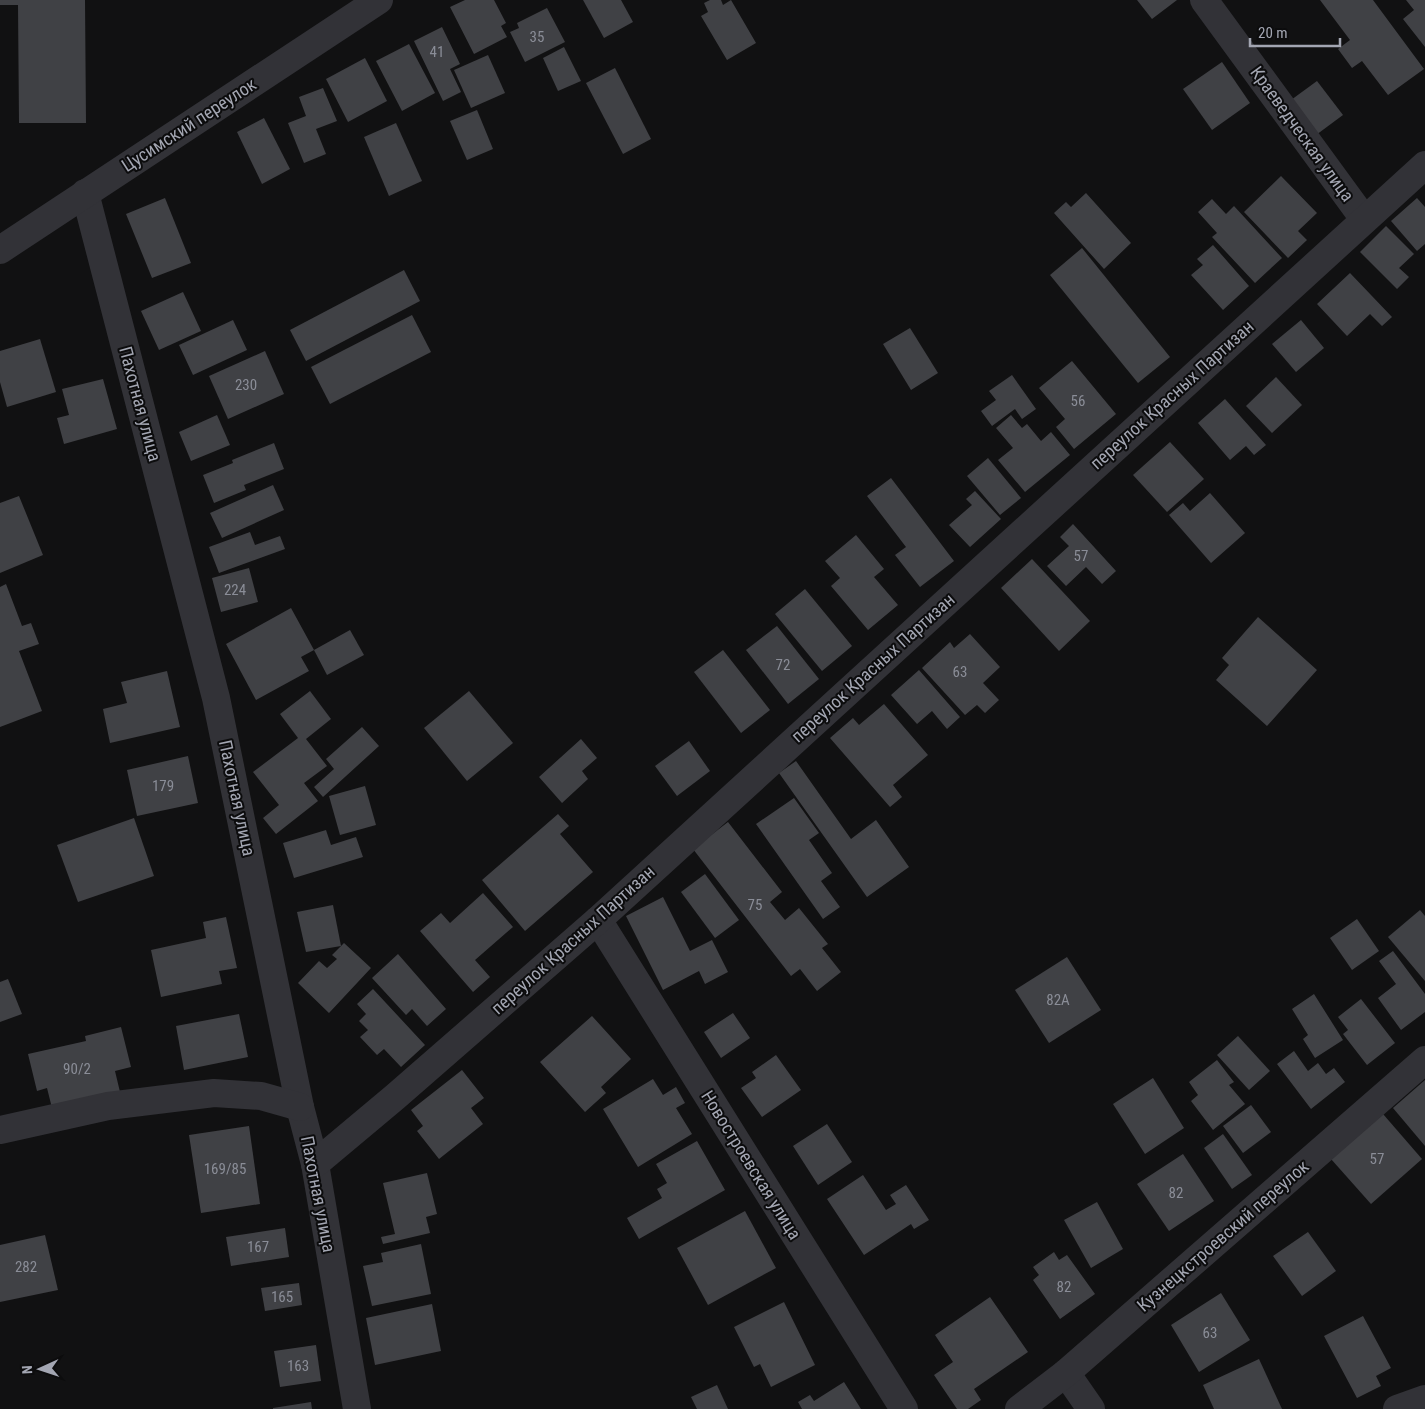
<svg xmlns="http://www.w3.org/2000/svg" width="1425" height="1409" font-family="'Roboto Condensed',sans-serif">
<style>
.building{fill:#404145}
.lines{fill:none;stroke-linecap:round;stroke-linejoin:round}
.minor{stroke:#323237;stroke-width:28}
.labels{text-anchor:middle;stroke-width:4;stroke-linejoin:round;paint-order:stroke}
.number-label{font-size:15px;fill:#8a8d97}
.street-label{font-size:18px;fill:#a3a6b2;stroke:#0c0c0d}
</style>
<rect width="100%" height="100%" fill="#111112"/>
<g class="building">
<path d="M0,0H85L86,123H19L18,5H0Z"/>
<path d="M465,0H494L506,23L501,26L507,37L474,54L450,7Z"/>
<path d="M583,0H621L633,22L604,38Z"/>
<path d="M710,0H721L723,5L731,0L756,43L727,60L701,16L708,12L704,3Z"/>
<path d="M1137,0H1177L1152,19Z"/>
<path d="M1320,0H1373L1424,69L1388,95L1362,61L1352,68L1338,49L1350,40Z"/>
<path d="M1406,0H1425V47L1403,19L1414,10Z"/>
<path d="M547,8L565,42L525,62L510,32L519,28L517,23Z"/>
<path d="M442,27L460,64L450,69L461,92L443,101L414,41Z"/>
<path d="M409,44L435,93L402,111L376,61Z"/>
<path d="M564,47L581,81L558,91L543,58Z"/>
<path d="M488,55L505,93L471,108L454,70Z"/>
<path d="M365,58L387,101L348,122L326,79Z"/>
<path d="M1222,62L1250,103L1212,130L1183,89Z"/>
<path d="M615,68L651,139L623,154L586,83Z"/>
<path d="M1317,81L1343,115L1316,135L1291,100Z"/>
<path d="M323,88L337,121L316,129L326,154L304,163L288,123L306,116L299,97Z"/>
<path d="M477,110L493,149L467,160L450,121Z"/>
<path d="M264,118L290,169L262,184L237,132Z"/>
<path d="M396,123L422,181L389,196L364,137Z"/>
<path d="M1281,176L1317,213L1298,231L1307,240L1288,258L1244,212Z"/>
<path d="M1086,193L1131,243L1104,269L1054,213L1066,202L1071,207Z"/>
<path d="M165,198L191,263L152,278L126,214Z"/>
<path d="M1417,198L1425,207V244L1417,251L1391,221Z"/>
<path d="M1212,199L1226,214L1234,206L1282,258L1255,283L1212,237L1217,233L1198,212Z"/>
<path d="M1386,226L1414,254L1399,268L1409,277L1397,289L1360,252Z"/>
<path d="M1213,245L1249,286L1223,310L1191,275L1203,265L1197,259Z"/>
<path d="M1082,248L1170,357L1138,383L1050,275Z"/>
<path d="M404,270L420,301L306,361L290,330Z"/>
<path d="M1350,273L1392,317L1382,326L1370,314L1347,336L1317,304Z"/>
<path d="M183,292L201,331L159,350L141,311Z"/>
<path d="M412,315L431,352L330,404L311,367Z"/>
<path d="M233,320L247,350L193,375L179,345Z"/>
<path d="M1301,320L1324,348L1296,372L1272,344Z"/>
<path d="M910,328L938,373L911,390L883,344Z"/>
<path d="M40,339L56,392L7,407L0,382V351Z"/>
<path d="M265,351L284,394L228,419L209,376Z"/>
<path d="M1072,361L1116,414L1074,449L1056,427L1065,419L1039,388Z"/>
<path d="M1012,375L1036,409L1022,419L1015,409L992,426L981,411L996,400L989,391Z"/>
<path d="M1276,377L1302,405L1272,433L1246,406Z"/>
<path d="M103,379L117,429L64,444L57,418L69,415L62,389Z"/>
<path d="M1225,399L1266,445L1254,455L1246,446L1230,460L1198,423Z"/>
<path d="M217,415L230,445L191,461L179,432Z"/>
<path d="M1011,415L1022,428L1027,424L1041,441L1051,432L1070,455L1025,492L998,460L1013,448L996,428Z"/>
<path d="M1170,442L1204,479L1167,512L1133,475Z"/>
<path d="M274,443L284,469L244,485L246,490L214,503L203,475L233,463L232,460Z"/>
<path d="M988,458L1021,498L1000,515L967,476Z"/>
<path d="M891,478L954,561L920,587L895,555L906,547L867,496Z"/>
<path d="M273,485L284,510L222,538L210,513Z"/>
<path d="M975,491L1001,519L970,547L949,525L972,505L966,499Z"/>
<path d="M1210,493L1245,533L1211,563L1169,515L1183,503L1190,511Z"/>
<path d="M19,496L43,555L0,573V503Z"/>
<path d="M1073,524L1116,571L1102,584L1086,567L1066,586L1047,566L1069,546L1060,537Z"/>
<path d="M250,532L255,545L280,536L285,549L219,573L209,547Z"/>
<path d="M856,535L884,569L874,577L898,605L868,630L831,586L840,578L825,561Z"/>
<path d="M1032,559L1090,621L1059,651L1001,588Z"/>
<path d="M249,568L258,602L221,612L212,578Z"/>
<path d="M6,584L22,626L31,623L39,644L19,651L42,711L0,727V587Z"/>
<path d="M805,589L852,646L822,671L775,614Z"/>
<path d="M291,608L314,650L301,657L309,671L256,700L226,644Z"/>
<path d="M1258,617L1317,670L1267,726L1216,680L1229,665L1222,658Z"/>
<path d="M777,626L819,679L788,704L746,650Z"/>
<path d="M350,630L364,655L327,675L314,650Z"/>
<path d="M970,634L1000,667L983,683L999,700L985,713L977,705L965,715L922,668L950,642L954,648Z"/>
<path d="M723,650L770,710L741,733L694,672Z"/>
<path d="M919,670L960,717L947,729L932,711L917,724L891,695Z"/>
<path d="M167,671L180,727L110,743L103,709L127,703L121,682Z"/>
<path d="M310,691L331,719L306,739L327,766L304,783L318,801L276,834L263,818L279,805L253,772L298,738L280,714Z"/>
<path d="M469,691L513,743L467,781L424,728Z"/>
<path d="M884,704L928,755L893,785L902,797L890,807L830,738L853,718L859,725Z"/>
<path d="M362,727L379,746L323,797L314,787L334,769L326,759Z"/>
<path d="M581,739L597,758L582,771L588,779L562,803L539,777Z"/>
<path d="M689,741L710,771L677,796L655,766Z"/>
<path d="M188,756L198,803L137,816L127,770Z"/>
<path d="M796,761L851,839L876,820L909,867L867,897L779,773Z"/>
<path d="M365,786L376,825L340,835L329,796Z"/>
<path d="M794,798L819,833L809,840L832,873L821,881L840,907L823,919L756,824Z"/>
<path d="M558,814L569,826L560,834L593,872L525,931L482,880Z"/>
<path d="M134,818L154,876L78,902L57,845Z"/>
<path d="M728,822L782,892L770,902L785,920L799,908L828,944L822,948L841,972L817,991L800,969L791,976L693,849Z"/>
<path d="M326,830L331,845L356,837L363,857L294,878L283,843Z"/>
<path d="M705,874L739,920L715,938L681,892Z"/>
<path d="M483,893L513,927L475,960L490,977L473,992L420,931L441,913L450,923Z"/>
<path d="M663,897L690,951L712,940L728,972L705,984L699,971L663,990L626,916Z"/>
<path d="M333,905L341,946L306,952L297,912Z"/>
<path d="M1420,910L1425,916V981L1388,937Z"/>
<path d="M226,917L237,968L219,971L222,984L161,997L151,950L206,938L203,922Z"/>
<path d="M1357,919L1379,951L1352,970L1330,938Z"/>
<path d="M344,943L371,968L329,1013L298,983L319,961L327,968L337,959L332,955Z"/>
<path d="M1393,951L1425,994V1012L1401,1030L1378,998L1396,984L1379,961Z"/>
<path d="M398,954L446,1009L427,1026L412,1009L406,1015L372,978Z"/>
<path d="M1067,957L1101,1010L1049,1043L1015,990Z"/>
<path d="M8,979L22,1014L0,1022V982Z"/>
<path d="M373,989L425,1045L401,1067L384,1049L377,1055L360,1037L368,1030L359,1021L366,1014L357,1004Z"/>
<path d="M1314,994L1343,1040L1315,1058L1303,1039L1308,1035L1292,1009Z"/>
<path d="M1361,999L1395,1043L1367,1065L1343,1034L1348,1030L1338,1017Z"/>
<path d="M733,1013L750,1038L721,1058L704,1032Z"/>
<path d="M239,1014L248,1057L184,1070L176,1026Z"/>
<path d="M592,1016L631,1059L601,1087L606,1093L585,1112L540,1062Z"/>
<path d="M121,1027L131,1067L115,1071L120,1092L52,1108L47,1088L37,1091L28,1054L86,1041L85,1036Z"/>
<path d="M1238,1036L1270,1071L1249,1090L1217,1055Z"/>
<path d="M1294,1051L1308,1071L1318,1063L1326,1074L1334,1068L1345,1082L1311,1109L1277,1064Z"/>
<path d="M776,1055L801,1090L762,1117L741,1088L756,1078L752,1072Z"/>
<path d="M1217,1060L1234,1082L1229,1085L1245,1104L1213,1130L1191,1101L1198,1095L1189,1082Z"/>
<path d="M462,1070L484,1098L471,1108L483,1124L439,1159L417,1131L423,1126L411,1110Z"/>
<path d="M1153,1078L1184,1128L1145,1154L1113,1104Z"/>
<path d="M653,1079L663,1095L676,1087L685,1103L676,1108L692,1134L638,1167L603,1109Z"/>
<path d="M1425,1080V1146L1393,1108Z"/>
<path d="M1251,1105L1271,1132L1243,1153L1223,1126Z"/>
<path d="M1383,1114L1422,1159L1371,1204L1331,1159Z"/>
<path d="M827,1124L852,1162L818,1185L793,1146Z"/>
<path d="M249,1126L260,1204L201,1213L189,1135Z"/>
<path d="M1223,1134L1252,1175L1232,1189L1204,1148Z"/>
<path d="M697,1141L725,1190L639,1239L627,1218L662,1198L657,1189L667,1183L656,1164Z"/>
<path d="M1183,1154L1214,1201L1169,1231L1137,1184Z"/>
<path d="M427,1173L437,1214L426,1217L430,1233L383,1244L381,1237L395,1234L383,1183Z"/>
<path d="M863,1175L886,1210L896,1204L890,1195L906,1185L929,1220L914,1229L911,1224L864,1255L827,1199Z"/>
<path d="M1097,1202L1123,1249L1091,1268L1064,1220Z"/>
<path d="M745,1211L776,1268L708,1305L677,1248Z"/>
<path d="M285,1228L289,1257L231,1266L226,1237Z"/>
<path d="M1308,1232L1336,1271L1302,1296L1273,1256Z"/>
<path d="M45,1235L58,1290L0,1302V1245Z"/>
<path d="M421,1244L431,1294L372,1306L363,1266L383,1262L381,1253Z"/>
<path d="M1054,1252L1059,1260L1067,1255L1095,1294L1060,1319L1033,1280L1039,1275L1033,1267Z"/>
<path d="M299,1283L302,1305L265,1311L261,1288Z"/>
<path d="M1221,1293L1250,1340L1199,1372L1171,1325Z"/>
<path d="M990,1297L1028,1352L974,1389L981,1400L968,1409H957L934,1375L953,1362L935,1335Z"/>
<path d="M784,1302L815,1365L771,1387L760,1364L754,1367L734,1327Z"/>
<path d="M432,1304L441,1351L375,1365L366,1318Z"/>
<path d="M1363,1316L1391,1368L1376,1376L1381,1386L1357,1398L1324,1336Z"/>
<path d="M316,1345L321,1381L280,1387L274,1351Z"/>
<path d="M1259,1359L1282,1409H1214L1203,1385Z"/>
<path d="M844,1382L861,1409H802L798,1402L810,1395L814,1401Z"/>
<path d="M717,1385L728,1409H697L691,1397Z"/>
<path d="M311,1402L312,1409H273V1408Z"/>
</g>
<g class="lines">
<g class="minor">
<path d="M1204,0L1364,219"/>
<path d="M85,193L216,698L300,1107L315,1164L357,1409"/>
<path d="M0,250L379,0"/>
<path d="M598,920L904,1409"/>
<path d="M0,1130L108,1106L214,1093L261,1096L300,1107"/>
<path d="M315,1164L395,1097L598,920L1425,165"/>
<path d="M1066,1373L1091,1409"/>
<path d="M1019,1409L1066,1373L1425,1060"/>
<path d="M1397,1409L1425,1399"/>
</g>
</g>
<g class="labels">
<g class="number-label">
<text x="537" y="42">35</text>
<text x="437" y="57">41</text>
<text x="246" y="390">230</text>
<text x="1078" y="406">56</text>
<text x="1081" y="561">57</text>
<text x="235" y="595">224</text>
<text x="783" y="670">72</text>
<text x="960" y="677">63</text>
<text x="163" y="791">179</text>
<text x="755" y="910">75</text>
<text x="1058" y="1005">82А</text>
<text x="77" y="1074">90/2</text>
<text x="1377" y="1164">57</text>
<text x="225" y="1174">169/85</text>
<text x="1176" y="1198">82</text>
<text x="258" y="1252">167</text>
<text x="26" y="1272">282</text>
<text x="1064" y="1292">82</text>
<text x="282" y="1302">165</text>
<text x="1210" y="1338">63</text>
<text x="298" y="1371">163</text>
</g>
<g class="street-label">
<text transform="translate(189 125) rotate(-33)" y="6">Цусимский переулок</text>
<text transform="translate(1302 134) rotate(54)" y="6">Краеведческая улица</text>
<text transform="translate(1172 395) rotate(-42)" y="6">переулок Красных Партизан</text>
<text transform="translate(140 404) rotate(75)" y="6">Пахотная улица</text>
<text transform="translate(873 668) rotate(-42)" y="6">переулок Красных Партизан</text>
<text transform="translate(237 798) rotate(78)" y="6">Пахотная улица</text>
<text transform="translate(573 940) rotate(-42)" y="6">переулок Красных Партизан</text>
<text transform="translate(751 1165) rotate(58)" y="6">Новостроевская улица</text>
<text transform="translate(318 1194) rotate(79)" y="6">Пахотная улица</text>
<text transform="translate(1223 1236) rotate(-41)" y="6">Кузнецкстроевский переулок</text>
</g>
</g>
<g transform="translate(40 1369) rotate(267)" stroke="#0c0c0d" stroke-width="4" paint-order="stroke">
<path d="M0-4L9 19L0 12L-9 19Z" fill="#a3a6b2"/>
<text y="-8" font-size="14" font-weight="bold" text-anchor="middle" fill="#a3a6b2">N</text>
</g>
<path d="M1250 38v8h90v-8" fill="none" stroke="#a3a6b2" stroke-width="2.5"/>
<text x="1258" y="38" font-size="15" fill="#a3a6b2" stroke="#0c0c0d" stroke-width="4" paint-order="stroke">20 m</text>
</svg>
